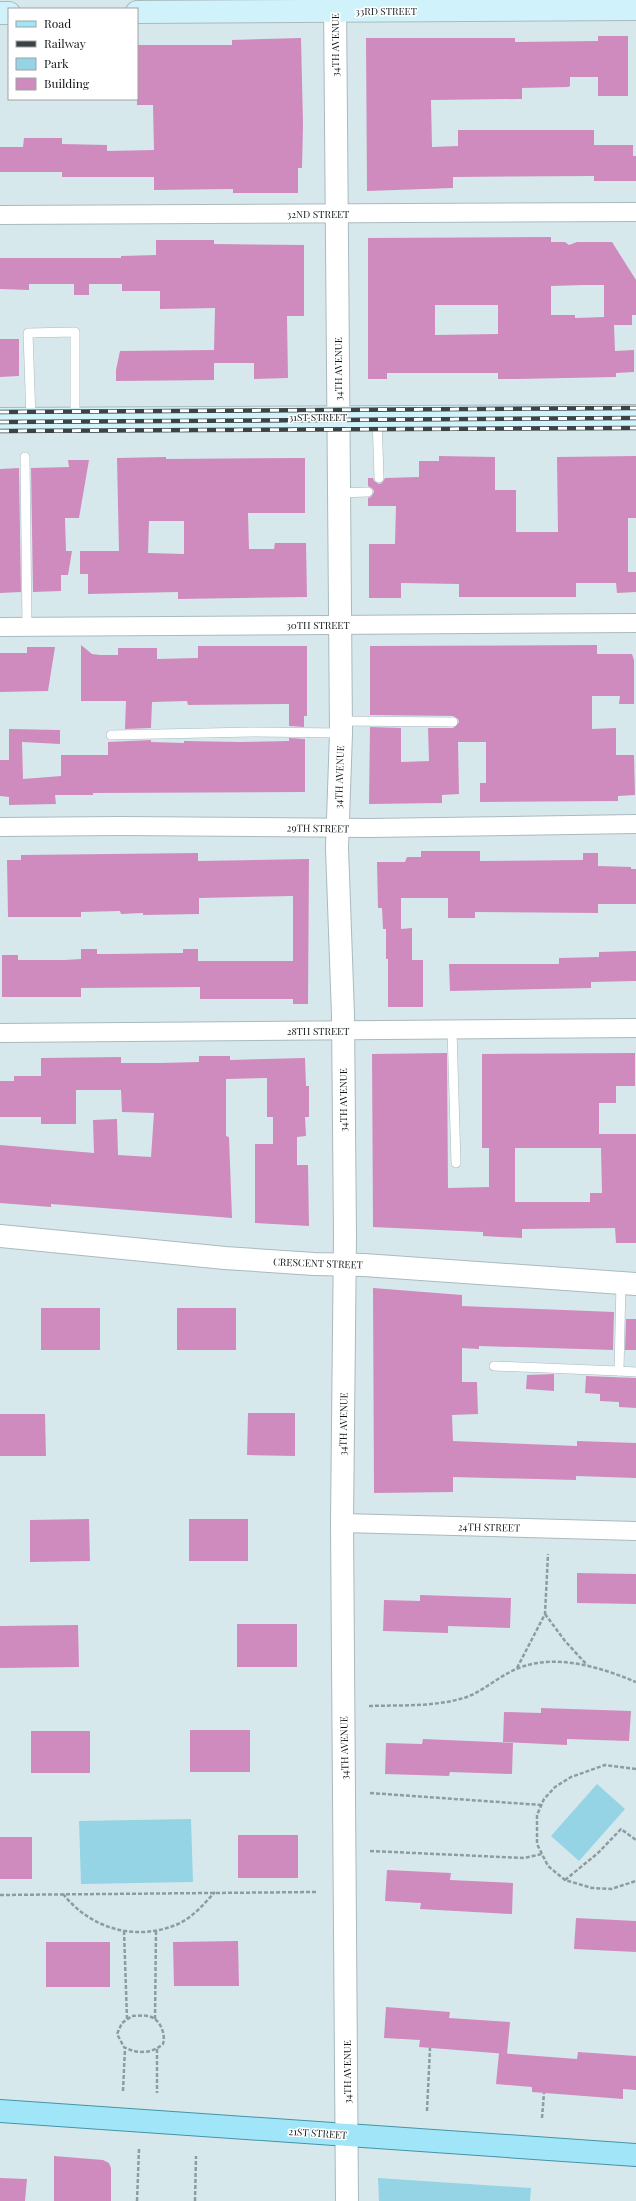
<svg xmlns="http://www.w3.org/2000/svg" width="636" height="2201" font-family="'Playfair Display',serif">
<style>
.green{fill:#95d4e5}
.building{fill:#cf8bbd;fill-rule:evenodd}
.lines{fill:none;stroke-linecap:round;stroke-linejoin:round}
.service-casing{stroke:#a9babe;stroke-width:10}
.minor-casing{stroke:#a9babe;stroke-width:20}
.tertiary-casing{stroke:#a9babe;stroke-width:24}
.secondary-casing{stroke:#a9babe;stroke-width:24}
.primary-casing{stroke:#4593a6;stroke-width:24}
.path{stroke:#8f9c9f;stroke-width:2.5;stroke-dasharray:4 2;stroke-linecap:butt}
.service{stroke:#fff;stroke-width:9}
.minor{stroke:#fff;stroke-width:18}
.tertiary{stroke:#fff;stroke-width:22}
.secondary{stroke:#d0f3fb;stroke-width:22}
.primary{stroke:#a1e6f8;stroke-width:22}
.rail-casing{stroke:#3b4345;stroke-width:4.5}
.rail{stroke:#fff;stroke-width:3;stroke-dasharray:9;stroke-linecap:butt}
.labels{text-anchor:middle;stroke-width:3;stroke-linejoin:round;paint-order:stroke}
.street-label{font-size:10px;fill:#101617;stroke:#fff}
</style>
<rect width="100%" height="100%" fill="#d7e8ed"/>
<g class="green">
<path d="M597,1784L625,1809L579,1861L551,1836Z"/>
<path d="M191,1819L193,1882L81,1884L79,1821Z"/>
<path d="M378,2178L531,2188L530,2201H379Z"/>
</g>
<g class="building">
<path d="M598,36H628V96H598V77H570V86L568,87L522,88V99H519L431,100L432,147L458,146V130H594V145H633V156H636V181H594V176L453,177V188L367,191L366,38H515V42L598,41Z"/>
<path d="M301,38L303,124L302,168H298V193H233V189L154,190V177H62V172H0V147H23L24,138H62V144L107,145V151L154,150L153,105H137V45H232V40Z"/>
<path d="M551,237V242H565L569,245L577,242H612L636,280V315H632V325H614L615,351L634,350V372L616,373V377L517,379H498V373H387V379H368V238ZM584,285H604V317L575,318V315H551V286ZM435,305H498V334L435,335Z"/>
<path d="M156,240H214V244L304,245V316H287L288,378L254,379V363H214V380L116,381V370L120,351L214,350L215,308L160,309V291H122V284H89V295H74V284H29V290L0,289V258H121V256L156,255Z"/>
<path d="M0,339H19V376L0,377Z"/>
<path d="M439,456L495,457V490H516V532H558L557,457L636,456V518H628V572H636V592L617,593L616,583H576V597H459V584L401,583V598H369V544H395L396,506H368V498L371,497L374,492L373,489L368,486V478H373L374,481L379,484L382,483L385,478L419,477V461H439Z"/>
<path d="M166,457V459L305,458V513H248L249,549H274L275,543H306L307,597L178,599V592L88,594V574H80V551H119L117,458ZM149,521H184V554L148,553Z"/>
<path d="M68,460H89L79,518H65L66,551H72L68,575H61V591L33,592L31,468L69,467Z"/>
<path d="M19,468L21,592L0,593V469Z"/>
<path d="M81,645L92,654L100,655H118V648H157V659L198,658V646H307V716H304V727L289,726V704L188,705L187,701L152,702L151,728L125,729L126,701H81Z"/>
<path d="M597,645V654H632L634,660V704H619L620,696H592V729L616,728V755H634L635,795L618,796V801L480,802V783H486V742H458L459,794L442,795V803L369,804L370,727L401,728V762L429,761L428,728H453L459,722L458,719L453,716L370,715V646Z"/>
<path d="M27,647H55L48,691L0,692V653H27Z"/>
<path d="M9,729L60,730V744L22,742L23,779L61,776V755H108V742L151,740V742L184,743V741L239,742L289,741V738L305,739V792L93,793V795H55L56,804L9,805V797L0,796V760H9Z"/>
<path d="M421,851H480V861L583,860V853H598V866L631,867V869H636V904H598V913L475,912V918H448V898H401V929L412,928V960H423V1007H388V959H386V929H383L382,908H378L377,862H405L407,857H421Z"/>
<path d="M198,853V861L309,859L308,1004H293V999H200V987L81,988V997H2V955H18V960H65L81,959V949H97V954H110L183,953V949H198V961H293V896L199,898V914L143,915V913L121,914L120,911L81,912V917H8L7,860H21V855Z"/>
<path d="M636,951V981L591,982V988L450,991L449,964H559V958L599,957V952Z"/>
<path d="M447,1053L448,1188L489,1187V1148H482V1054L635,1053V1086H616V1103H599V1134H636V1243H616L615,1228L522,1229V1238L483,1236V1232L373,1227L372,1054ZM515,1148H601L602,1193H590V1202H515Z"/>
<path d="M199,1056H230V1060L305,1058L306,1086H309V1117H305L306,1136L297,1137V1165H308L309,1226L255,1223V1144H273V1117H267V1078L226,1079V1136L229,1137L232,1218L51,1204V1207L0,1203V1145L94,1153L93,1120L117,1119L118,1155L151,1157L154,1113L122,1112L121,1090H76V1124H41V1117H0V1081H14V1076H41V1058L121,1057V1063H160L199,1062Z"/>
<path d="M373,1288L462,1295V1306L614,1312L613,1350L479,1346V1349L462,1348V1382H477L478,1414L452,1415L453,1441L577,1446V1441L636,1443V1478L576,1476V1480L453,1477V1492L374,1493Z"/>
<rect x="41" y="1308" width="59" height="42"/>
<rect x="177" y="1308" width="59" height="42"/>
<path d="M626,1319H636V1350H625Z"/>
<path d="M554,1374V1391L526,1389L527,1375Z"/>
<path d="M586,1376L636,1378V1408L619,1407V1402L600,1401V1394L585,1393Z"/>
<path d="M248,1413H295V1456L247,1455Z"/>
<path d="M0,1414H45L46,1456H0Z"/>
<path d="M89,1519L90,1561L30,1562V1520Z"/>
<rect x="189" y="1519" width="59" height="42"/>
<path d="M577,1573L636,1574V1604L577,1603Z"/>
<path d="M420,1595L511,1598L510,1628L448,1626V1633L383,1631L384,1600L420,1601Z"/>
<rect x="237" y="1624" width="60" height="43"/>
<path d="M78,1625L79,1667L0,1668V1626Z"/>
<path d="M541,1708L631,1711L629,1741L567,1739V1745L503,1742L504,1712L541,1713Z"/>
<rect x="190" y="1730" width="60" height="42"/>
<rect x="31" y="1731" width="59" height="42"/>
<path d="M423,1739L513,1743L512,1774L450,1772L449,1776L385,1774L386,1743L422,1744Z"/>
<rect x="238" y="1835" width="60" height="43"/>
<rect x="0" y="1837" width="32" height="42"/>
<path d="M387,1870L451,1873L450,1880L513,1883L512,1914L420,1909L421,1903L385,1901Z"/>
<path d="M576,1918L636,1921V1952L574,1949Z"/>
<path d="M238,1941L239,1986H174L173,1942Z"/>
<rect x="46" y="1942" width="64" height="45"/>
<path d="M386,2007L450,2012L449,2018L510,2022L507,2054L419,2047L420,2040L384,2038Z"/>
<path d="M578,2052L636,2056V2090L623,2089V2099L532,2092V2087L496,2084L499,2053L577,2059Z"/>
<path d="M54,2156L103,2160L109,2163L111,2168V2201H54Z"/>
<path d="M0,2178L27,2179L25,2201H0Z"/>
</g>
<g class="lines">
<g class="service-casing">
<g id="service">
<path d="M377,417L379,478"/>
<path d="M31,419L28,333L75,332V419"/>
<path d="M25,457L27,626"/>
<path d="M339,493L368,492"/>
<path d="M340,721L453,722"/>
<path d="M111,735L253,732L341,733"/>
<path d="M452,1030L456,1163"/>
<path d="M621,1283L619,1371L636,1372"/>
<path d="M494,1366L619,1371"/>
</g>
</g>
<g class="minor-casing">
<g id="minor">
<path d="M0,215L636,212"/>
<path d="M0,627L636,623"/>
<path d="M0,827L121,826L369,828L636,824"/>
<path d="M0,1033L636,1028"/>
<path d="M342,1523L636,1531"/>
</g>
</g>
<g class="tertiary-casing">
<g id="tertiary">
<path d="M335,0L341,733L337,848L343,1015L345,1235L342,1523L347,2201"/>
<path d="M0,1236L225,1258L314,1264L364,1265L636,1284"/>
</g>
</g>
<g class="secondary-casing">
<g id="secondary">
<path d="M137,12L636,9"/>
<path d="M0,13H9"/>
<path d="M0,419L636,416"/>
</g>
</g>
<g class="primary-casing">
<path id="primary" d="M0,2111L636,2155"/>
</g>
<g class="path">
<path d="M545,1614L565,1641L587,1665"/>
<path d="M517,1668L545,1614L548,1554"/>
<path d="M369,1706C399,1705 430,1707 460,1699C478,1695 494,1680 510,1672C550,1651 597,1666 636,1682"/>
<path d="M636,1769L605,1765L571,1777L555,1787L544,1799L537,1815V1844L548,1866L565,1880L592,1888L611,1889L636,1881"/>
<path d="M370,1793L541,1805"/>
<path d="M370,1851L524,1858L542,1854"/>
<path d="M565,1880L598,1853L621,1829L636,1840"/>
<path d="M63,1894C91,1929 136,1942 178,1924C193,1917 204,1904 215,1892"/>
<path d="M0,1895L316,1892"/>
<path d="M124,1931L127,2019"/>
<path d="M132,2016C137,2016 143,2015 148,2016C160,2018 166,2034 163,2044C152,2054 136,2054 124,2047L117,2034L122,2023Z"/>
<path d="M155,2019L156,1930"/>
<path d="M157,2049V2093"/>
<path d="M123,2091L125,2048"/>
<path d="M427,2111L430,2048"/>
<path d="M542,2118L544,2093"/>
<path d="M137,2201L139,2149"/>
<path d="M195,2201L196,2156"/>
</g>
<use href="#service" class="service"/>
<use href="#minor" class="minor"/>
<use href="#tertiary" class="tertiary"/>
<use href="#secondary" class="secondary"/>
<use href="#primary" class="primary"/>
<g class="rail-casing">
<g id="rail">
<path d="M0,412L636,408"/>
<path d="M0,422L636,418"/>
<path d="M0,431L636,428"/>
</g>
</g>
<use href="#rail" class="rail"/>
</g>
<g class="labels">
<g class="street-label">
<text x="386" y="15">33RD STREET</text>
<text transform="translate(335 45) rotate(-90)" y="4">34TH AVENUE</text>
<text x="318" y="218">32ND STREET</text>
<text transform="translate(338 369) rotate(-90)" y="4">34TH AVENUE</text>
<text x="318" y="421">31ST STREET</text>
<text x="318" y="629">30TH STREET</text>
<text transform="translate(339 777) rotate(-88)" y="4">34TH AVENUE</text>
<text transform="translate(318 828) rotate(1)" y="4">29TH STREET</text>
<text x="318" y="1035">28TH STREET</text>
<text transform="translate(343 1100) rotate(-90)" y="4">34TH AVENUE</text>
<text transform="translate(318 1263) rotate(2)" y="4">CRESCENT STREET</text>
<text transform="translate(343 1424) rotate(-89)" y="4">34TH AVENUE</text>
<text transform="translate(489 1527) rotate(1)" y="4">24TH STREET</text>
<text transform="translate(344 1748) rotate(-91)" y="4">34TH AVENUE</text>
<text transform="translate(347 2072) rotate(-90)" y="4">34TH AVENUE</text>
<text transform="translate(318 2133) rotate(4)" y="4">21ST STREET</text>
</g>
</g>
<rect x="8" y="8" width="130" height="92" fill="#ffffff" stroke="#9fa2a2"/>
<rect x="16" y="21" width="20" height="6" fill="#a1e6f8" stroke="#9fa2a2"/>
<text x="44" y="28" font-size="12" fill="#101617">Road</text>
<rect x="16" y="41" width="20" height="6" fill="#3b4345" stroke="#9fa2a2"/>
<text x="44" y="48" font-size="12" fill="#101617">Railway</text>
<rect x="16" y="58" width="20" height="12" fill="#95d4e5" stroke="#9fa2a2"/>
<text x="44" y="68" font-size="12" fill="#101617">Park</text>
<rect x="16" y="78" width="20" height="12" fill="#cf8bbd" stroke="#9fa2a2"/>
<text x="44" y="88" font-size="12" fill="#101617">Building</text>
</svg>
